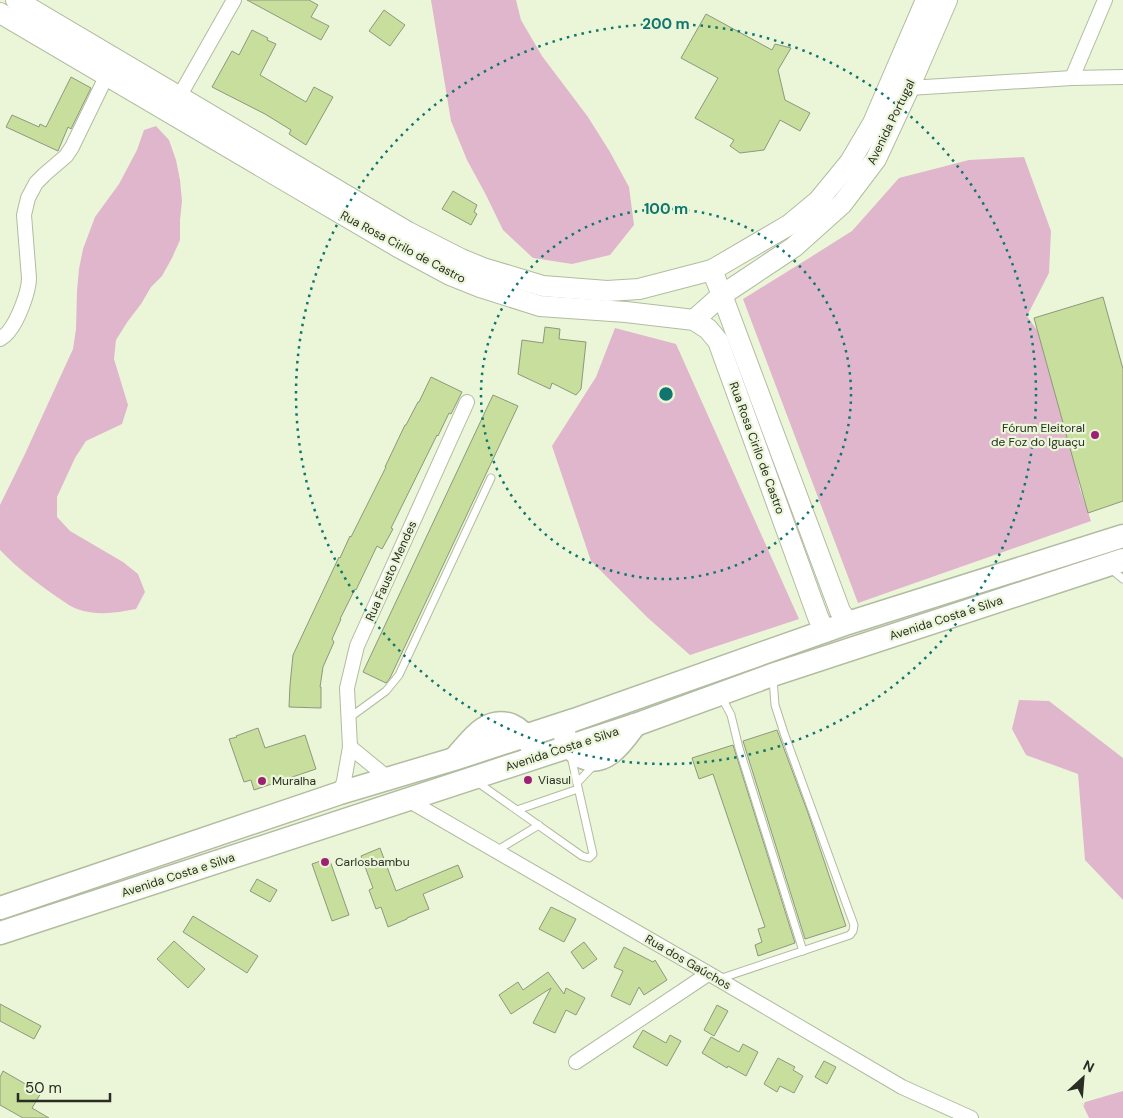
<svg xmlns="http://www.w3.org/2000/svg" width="1123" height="1118" font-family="'DM Sans',sans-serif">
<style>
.green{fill:#e0b6cc}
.building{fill:#c7de9d;stroke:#8e987d}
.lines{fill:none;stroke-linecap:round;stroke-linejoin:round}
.service-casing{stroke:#b1bca0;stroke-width:9}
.minor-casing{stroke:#b1bca0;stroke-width:16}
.secondary-casing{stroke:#b1bca0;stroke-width:22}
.primary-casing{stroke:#b1bca0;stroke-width:25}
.service{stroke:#fff;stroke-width:7}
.minor{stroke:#fff;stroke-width:14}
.secondary{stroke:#fff;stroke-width:20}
.primary{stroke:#fff;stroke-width:22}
.ring{fill:none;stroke:#0f766e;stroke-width:2.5;stroke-dasharray:2.5 5}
.poi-dot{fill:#9e2074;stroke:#ebf6d9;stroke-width:2}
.labels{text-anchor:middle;stroke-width:4.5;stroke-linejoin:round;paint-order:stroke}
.street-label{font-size:12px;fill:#292d23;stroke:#ebf6d9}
.poi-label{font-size:12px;fill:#292d23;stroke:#ebf6d9;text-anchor:start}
.centre{fill:#0f766e;stroke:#ebf6d9;stroke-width:2.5}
.ring-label{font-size:15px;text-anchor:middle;font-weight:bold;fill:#0f766e;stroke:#ebf6d9;stroke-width:4.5;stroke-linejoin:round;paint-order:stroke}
</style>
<rect width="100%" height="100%" fill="#ebf6d9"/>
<g class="green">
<path d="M431,0H516L521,20L542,56L588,117L610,152L629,187L634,225L610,255L572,264L533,258L503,230L486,195L467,160L451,121Z"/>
<path d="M156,126L169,140L176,160L180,180L182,201L180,220V240L172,258L162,276L151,287L141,304L128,321L116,340L114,359L128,405L122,424L86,441L75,458L57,497V517L70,531L123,562L138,574L145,592L136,609C116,613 97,616 77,609C71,607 63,601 57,597C37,583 17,568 0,550V505L24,456L73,349L76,329L77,290L79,269L83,249L95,217L119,184L137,150L144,130Z"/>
<path d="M1024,157L1051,231L1049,273L1027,316L1056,357L1064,408L1080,489L1091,521L858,603L743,299L806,260L852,231L899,178L969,160Z"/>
<path d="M615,328L676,344L799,619L690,655L648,618L591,561L552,446L596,377Z"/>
<path d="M1019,700L1049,701L1123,758V900L1085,860L1078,774L1026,755L1012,729Z"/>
<path d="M1123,1091V1118H1089L1082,1103Z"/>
</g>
<g class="building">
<path d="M247,0H309L318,5L311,17L329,26L321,40Z"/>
<path d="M384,10L405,25L390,46L369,31Z"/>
<path d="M706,14L772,50L775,44L791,48L778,70L785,100L810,113L800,131L780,120L764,150L740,153L730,146L734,140L695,118L718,78L681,58Z"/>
<path d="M252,30L268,38L267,40L276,44L260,75L306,102L314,87L333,97L306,145L289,134L291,130L265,114L212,87L232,51L239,55Z"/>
<path d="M71,77L91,88L71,129L68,127L58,151L6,127L12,115L39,127L40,124L46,127Z"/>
<path d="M453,191L477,205L474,212L477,214L471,225L442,209Z"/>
<path d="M1103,297L1123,369V501L1088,513L1034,318Z"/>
<path d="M545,327L560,329L559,339L586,342L581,389L576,395L552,383L550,389L518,374L522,340L543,343Z"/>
<path d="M431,377L462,392L451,414L449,413L438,436L437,435L391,528L393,529L382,549L377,546L356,590L355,589L340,619H341L332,639L334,642L323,667L320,687H321V708L289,707L290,685L293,655L339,557L340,558L350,536L351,537L386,467H385L405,425H406L418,402H419Z"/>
<path d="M493,395L518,406L390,678L386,683L363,672Z"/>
<path d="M258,728L265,748L305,735L316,769L254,790L251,780L244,782L229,739L237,737L236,736Z"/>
<path d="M777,730L808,813L846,926L805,939L743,741Z"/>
<path d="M733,745L795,943L758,956L755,945L762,942L758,929L765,927L713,774L699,779L692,758Z"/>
<path d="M380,848L396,891L458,865L463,877L423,894L429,909L407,918V919L388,927L381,907L376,909L369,890L373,888L361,856Z"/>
<path d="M329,858L349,915L332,921L312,864Z"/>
<path d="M257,879L277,890L270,902L250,891Z"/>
<path d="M551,907L576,919L564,942L539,929Z"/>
<path d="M193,916L258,956L247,973L183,932Z"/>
<path d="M174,941L205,969L188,988L157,959Z"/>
<path d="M584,942L597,959L583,969L571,952Z"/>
<path d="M624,947L653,962L655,960L667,980L644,995L639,987L630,1005L611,996L623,971L614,967Z"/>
<path d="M548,972L564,994L566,988L585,998L576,1015L566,1010L555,1033L533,1023L551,988L511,1014L499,995L518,982L523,990Z"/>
<path d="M0,1004L41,1026L34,1039L0,1021Z"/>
<path d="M717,1005L728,1011L714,1036L704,1030Z"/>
<path d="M643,1030L666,1043L670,1035L681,1041L667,1066L633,1047Z"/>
<path d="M711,1037L739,1052L743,1044L758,1052L746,1076L728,1066L727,1068L702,1053Z"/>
<path d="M778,1058L795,1067L793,1070L803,1076L794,1093L780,1086L777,1092L764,1084Z"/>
<path d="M824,1061L836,1067L827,1084L815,1077Z"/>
<path d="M3,1071L41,1093L32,1108L49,1118H23L0,1105V1077Z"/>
</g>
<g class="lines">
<g class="service-casing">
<g id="service">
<path d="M1111,569L1123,579"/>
<path d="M721,696L731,715L739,748L803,951"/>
<path d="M349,718L386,691L399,675L491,478"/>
<path d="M477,782L582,856L589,858L593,854L571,756"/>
<path d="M577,783L594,765"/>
<path d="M517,810L578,789"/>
<path d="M496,851L539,825"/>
<path d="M719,979L850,935L853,931L854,925L784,733L775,705L773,679"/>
</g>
</g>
<g class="minor-casing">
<g id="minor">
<path d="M1072,78L1105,0"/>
<path d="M909,88L1072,78L1123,77"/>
<path d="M175,104L234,0"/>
<path d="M0,339C3,337 7,334 9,331C18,320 29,292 29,278L24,215L28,198L36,183L45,174L66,156L72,147L107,75"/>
<path d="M350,747L388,778"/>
<path d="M340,793L344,781L350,747L347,688L357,646L467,402"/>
<path d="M408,800L718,979L902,1087L971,1118"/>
<path d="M576,1062L708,974"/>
</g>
</g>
<g class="secondary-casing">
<g id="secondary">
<path d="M16,0L408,232L461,259L483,268L543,286L607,291L639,289L712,270L722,295L840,611L848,623"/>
<path d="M0,13L398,247L450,275L480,287L540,306L626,312L694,320L708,329L718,341L818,617L825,632"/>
<path d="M712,270L789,225L818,201L850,162L873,123L926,0"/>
<path d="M694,320L722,295L794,247L842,204L876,159L909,88L947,0"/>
</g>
</g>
<g class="primary-casing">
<g id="primary">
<path d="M565,736C568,746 573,752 582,757C606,768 623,741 635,725"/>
<path d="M455,758C470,742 485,716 511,725C520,729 526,735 530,744"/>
<path d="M0,908L340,793L454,759L574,720L848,623L1123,536"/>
<path d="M0,933L635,725L772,675L1123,560"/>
</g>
</g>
<use href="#service" class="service"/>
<use href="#minor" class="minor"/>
<use href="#secondary" class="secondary"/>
<use href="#primary" class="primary"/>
</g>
<g class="ring">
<circle cx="666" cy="394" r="185"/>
<circle cx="666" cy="394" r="370"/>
</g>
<g class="poi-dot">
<circle cx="1095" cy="435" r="5"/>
<circle cx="528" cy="780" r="5"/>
<circle cx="262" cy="781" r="5"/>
<circle cx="325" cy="862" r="5"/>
</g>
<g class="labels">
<g class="street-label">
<text transform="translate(891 122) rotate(-64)" y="4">Avenida Portugal</text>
<text transform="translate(403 247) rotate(28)" y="4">Rua Rosa Cirilo de Castro</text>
<text transform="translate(757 448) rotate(70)" y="4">Rua Rosa Cirilo de Castro</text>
<text transform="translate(391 571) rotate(-66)" y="4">Rua Fausto Mendes</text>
<text transform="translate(946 618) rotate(-18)" y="4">Avenida Costa e Silva</text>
<text transform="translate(562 749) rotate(-18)" y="4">Avenida Costa e Silva</text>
<text transform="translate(178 875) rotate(-18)" y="4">Avenida Costa e Silva</text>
<text transform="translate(688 962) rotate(30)" y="4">Rua dos Gaúchos</text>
</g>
<g class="poi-label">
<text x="1085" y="432" text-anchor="end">Fórum Eleitoral<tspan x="1085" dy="14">de Foz do Iguaçu</tspan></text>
<text x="538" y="784">Viasul</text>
<text x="272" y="785">Muralha</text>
<text x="335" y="866">Carlosbambu</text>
</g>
</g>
<circle cx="666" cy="394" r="8" class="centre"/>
<g class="ring-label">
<text x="666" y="29">200 m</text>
<text x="666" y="214">100 m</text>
</g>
<g transform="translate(1083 1078) rotate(26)" stroke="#ebf6d9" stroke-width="4" paint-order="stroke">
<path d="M0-4L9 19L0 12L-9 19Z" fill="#292d23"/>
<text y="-8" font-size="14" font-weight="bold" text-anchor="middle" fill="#292d23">N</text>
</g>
<path d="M18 1093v8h92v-8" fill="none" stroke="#292d23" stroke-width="2.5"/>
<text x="25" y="1093" font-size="15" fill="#292d23" stroke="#ebf6d9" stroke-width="4" paint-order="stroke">50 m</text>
</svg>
